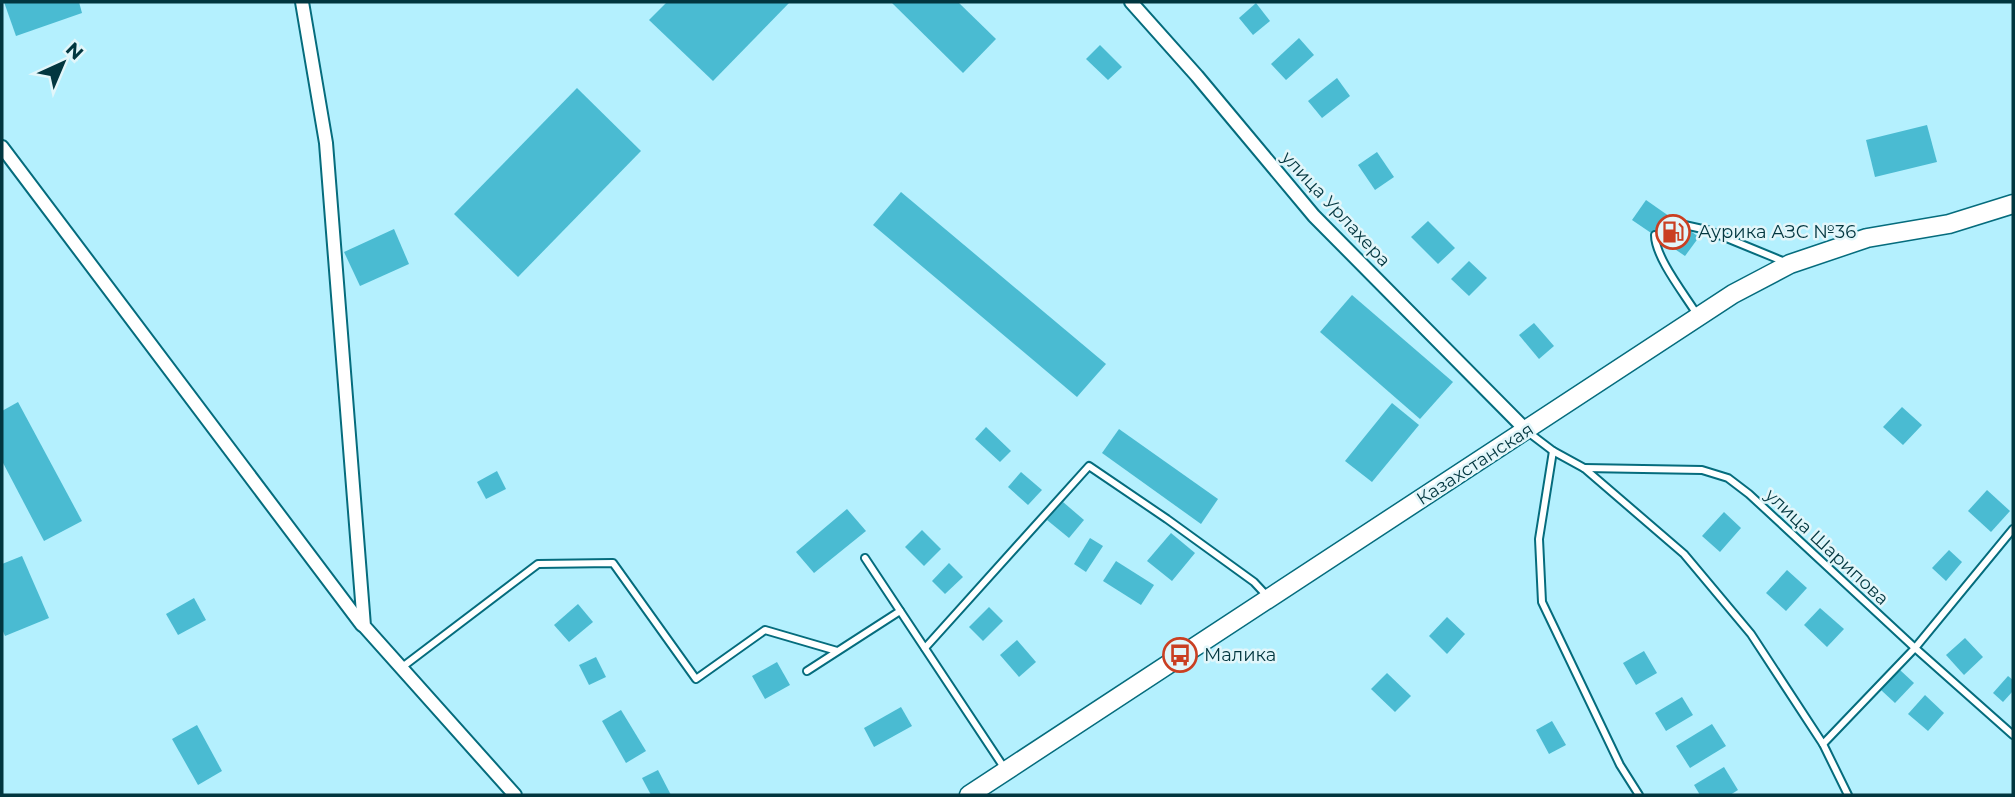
<svg xmlns="http://www.w3.org/2000/svg" width="2015" height="797" font-family="Montserrat,sans-serif">
<style>
.building{fill:#4abbd2}
.lines{fill:none;stroke-linecap:round;stroke-linejoin:round}
.lane-casing{stroke:#056c7d;stroke-width:10}
.street-casing{stroke:#056c7d;stroke-width:16}
.secondary-casing{stroke:#056c7d;stroke-width:21}
.lane{stroke:#fff;stroke-width:6}
.street{stroke:#fff;stroke-width:12}
.secondary{stroke:#fff;stroke-width:18}
.labels{text-anchor:middle;stroke-width:5;stroke-linejoin:round;paint-order:stroke}
.street-label{font-size:18px;fill:#02363f;stroke:#e2f6fa}
.poi-label{font-size:18px;fill:#02363f;stroke:#e2f6fa;text-anchor:start}
</style>
<rect width="100%" height="100%" fill="#b4f0fe"/>
<g class="building">
<path d="M4,2H79L82,13L16,36Z"/>
<path d="M667,2H790L713,81L649,20Z"/>
<path d="M891,2H958L996,39L963,73Z"/>
<path d="M1256,3L1270,21L1253,35L1239,18Z"/>
<path d="M1299,38L1314,55L1286,80L1271,64Z"/>
<path d="M1100,45L1122,67L1108,80L1086,59Z"/>
<path d="M1337,78L1350,96L1322,118L1308,101Z"/>
<path d="M577,88L641,151L518,277L454,214Z"/>
<path d="M1927,125L1937,162L1875,177L1866,140Z"/>
<path d="M1377,152L1394,177L1375,190L1358,165Z"/>
<path d="M901,192L1106,364L1077,397L873,225Z"/>
<path d="M1646,200L1699,237L1685,256L1632,220Z"/>
<path d="M1428,221L1455,248L1438,264L1411,237Z"/>
<path d="M394,229L409,264L360,286L344,252Z"/>
<path d="M1469,261L1487,278L1469,296L1451,279Z"/>
<path d="M1352,295L1453,382L1420,419L1320,332Z"/>
<path d="M1534,323L1554,346L1539,359L1519,335Z"/>
<path d="M18,402L82,521L44,541L2,461V411Z"/>
<path d="M1392,403L1419,425L1372,482L1345,461Z"/>
<path d="M1902,407L1922,425L1903,445L1883,427Z"/>
<path d="M986,427L1011,451L1000,462L975,439Z"/>
<path d="M1119,429L1218,499L1201,524L1102,453Z"/>
<path d="M497,471L506,489L486,499L477,482Z"/>
<path d="M1021,472L1042,490L1028,505L1008,487Z"/>
<path d="M1987,490L2010,511L1991,532L1968,511Z"/>
<path d="M1063,502L1084,520L1069,538L1047,520Z"/>
<path d="M847,509L866,531L814,573L796,552Z"/>
<path d="M1724,512L1741,528L1720,552L1702,536Z"/>
<path d="M922,530L941,549L924,566L905,547Z"/>
<path d="M1171,533L1195,553L1172,581L1147,561Z"/>
<path d="M1090,538L1103,546L1086,572L1074,564Z"/>
<path d="M1949,550L1962,562L1946,581L1932,568Z"/>
<path d="M22,556L49,618L5,636L2,629V564Z"/>
<path d="M1116,561L1154,585L1141,605L1103,581Z"/>
<path d="M949,563L963,577L945,594L932,581Z"/>
<path d="M1787,570L1807,588L1786,611L1766,593Z"/>
<path d="M194,598L206,620L178,635L166,614Z"/>
<path d="M578,604L593,622L569,642L554,625Z"/>
<path d="M989,607L1003,621L983,641L969,627Z"/>
<path d="M1820,608L1844,629L1827,647L1804,625Z"/>
<path d="M1447,617L1465,634L1447,654L1429,636Z"/>
<path d="M1965,638L1983,657L1964,675L1946,655Z"/>
<path d="M1017,640L1036,662L1019,677L1000,655Z"/>
<path d="M1644,651L1657,673L1636,685L1623,663Z"/>
<path d="M596,657L606,677L589,685L579,665Z"/>
<path d="M777,662L790,685L765,699L752,676Z"/>
<path d="M1900,670L1914,683L1895,703L1881,690Z"/>
<path d="M1387,673L1411,696L1395,712L1371,689Z"/>
<path d="M2008,676L2013,680V691L2003,702L1993,693Z"/>
<path d="M1925,695L1944,713L1928,731L1908,714Z"/>
<path d="M1682,697L1693,715L1666,731L1655,713Z"/>
<path d="M901,707L912,726L874,747L864,728Z"/>
<path d="M621,710L646,751L626,763L602,721Z"/>
<path d="M1552,721L1566,745L1549,754L1536,730Z"/>
<path d="M1712,724L1726,746L1690,768L1676,746Z"/>
<path d="M197,725L222,771L198,785L172,739Z"/>
<path d="M1724,767L1738,790L1730,795H1700L1694,785Z"/>
<path d="M658,770L671,795H651L642,778Z"/>
</g>
<g class="lines">
<g class="lane-casing">
<g id="lane">
<path d="M1680,224L1707,230L1785,262"/>
<path d="M1655,235C1655,258 1686,296 1698,316"/>
<path d="M1528,432L1553,451L1584,468L1684,554L1751,634L1823,744L1848,795"/>
<path d="M1553,451L1539,539L1542,602L1620,765L1639,795"/>
<path d="M1584,468L1702,470L1728,478L1749,494L1915,648L2013,735"/>
<path d="M865,558L1005,769"/>
<path d="M925,648L1089,466L1167,519L1254,582L1268,597"/>
<path d="M401,668L538,564L613,563L696,679L765,630L837,651"/>
<path d="M807,671L900,611"/>
<path d="M1823,744L1915,648L2013,529"/>
</g>
</g>
<g class="street-casing">
<g id="street">
<path d="M302,2L326,143L364,626L515,795"/>
<path d="M1131,2L1197,76L1314,216L1526,430"/>
<path d="M2,147L362,625"/>
</g>
</g>
<g class="secondary-casing">
<path id="secondary" d="M969,795L1733,294L1790,264L1867,238L1949,224L2013,204"/>
</g>
<use href="#lane" class="lane"/>
<use href="#street" class="street"/>
<use href="#secondary" class="secondary"/>
</g>
<defs>
<g id="fuel-ring" transform="scale(1.75)"><circle r="9.5" fill="#e2f6fa" stroke="#ca3f22" stroke-width="1.5"/><path d="M-5.5-6h7V0h2V4h1.3V-2.5L3-4.5l.8-.8L6-3V5H2.5V1h-1V6h-7ZM-4.2-4.7v3.2H.2V-4.7Z" fill="#ca3f22"/></g>
<g id="bus-ring" transform="scale(1.75)"><circle r="9.5" fill="#e2f6fa" stroke="#ca3f22" stroke-width="1.5"/><path d="M-5-6H5V4H4V6H2V4H-2V6H-4V4H-5ZM-3.5-4V0h7V-4ZM-3.5 1.2v1.5H-2V1.2ZM2 1.2v1.5H3.5V1.2Z" fill="#ca3f22"/></g>
</defs>
<g fill-rule="evenodd">
<use href="#fuel-ring" x="1673" y="232"/>
<use href="#bus-ring" x="1180" y="655"/>
</g>
<g class="labels">
<g class="street-label">
<text transform="translate(1336 209) rotate(47)" y="6">улица Урлахера</text>
<text transform="translate(1475 464) rotate(-33)" y="6">Казахстанская</text>
<text transform="translate(1827 547) rotate(43)" y="6">улица Шарипова</text>
</g>
<g class="poi-label">
<text x="1698" y="238">Аурика АЗС №36</text>
<text x="1204" y="661">Малика</text>
</g>
</g>
<rect width="2015" height="797" fill="none" stroke="#02363f" stroke-width="7"/>
<g transform="translate(63 63) rotate(44)" stroke="#e2f6fa" stroke-width="5" paint-order="stroke">
<path d="M0-5L12 26L0 18L-12 26Z" fill="#02363f"/>
<text y="-10" font-size="19" font-weight="bold" text-anchor="middle" fill="#02363f">N</text>
</g>
</svg>
